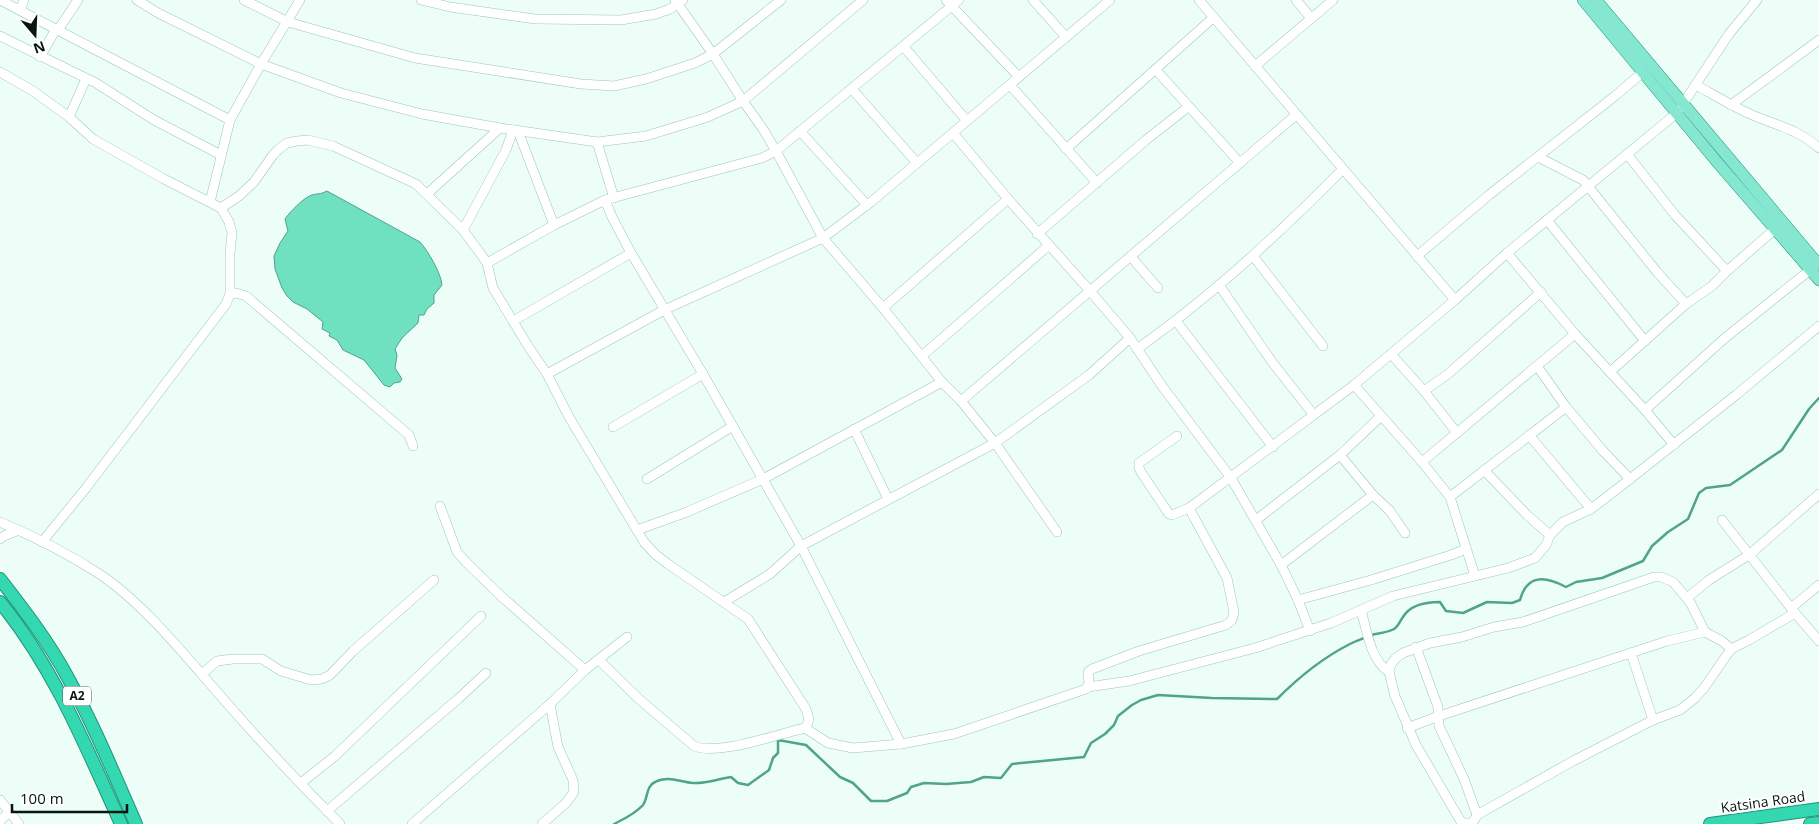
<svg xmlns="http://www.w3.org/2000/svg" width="1819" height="824" font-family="'Open Sans',sans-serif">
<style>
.water{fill:#6fe0c0;stroke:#50a38c}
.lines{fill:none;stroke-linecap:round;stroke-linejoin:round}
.stream{stroke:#50a38c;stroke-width:2.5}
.minor-casing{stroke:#9cc6b8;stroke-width:10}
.major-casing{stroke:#249379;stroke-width:12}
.highway-casing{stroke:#249379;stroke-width:14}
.minor{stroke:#fff;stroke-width:9}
.major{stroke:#85e7d0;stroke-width:11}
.highway{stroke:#33d7b0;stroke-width:12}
.labels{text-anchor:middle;stroke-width:4.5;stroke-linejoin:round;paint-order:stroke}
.shield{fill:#fff;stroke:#515c59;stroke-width:1}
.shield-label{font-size:12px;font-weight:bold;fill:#071612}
.street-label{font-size:14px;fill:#071612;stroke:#fff}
</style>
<rect width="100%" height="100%" fill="#edfef8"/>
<path class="water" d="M327,191L420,242C428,251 441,273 442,285L434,295V303L427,309L424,315H419L418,323L402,338L395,349L397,355L395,368L402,379L400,382L394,383L390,387L384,385L364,360L343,350L337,340L329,336L330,333L322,329L323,322L307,309L293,302L287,296L282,288L275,269L274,256L280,243L288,231L285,219C289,213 304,197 312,195C319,193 319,195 327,191Z"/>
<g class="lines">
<path class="stream" d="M614,824C624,819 635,814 643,805C648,798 646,786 655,782C668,775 680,782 693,783C705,784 718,779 731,777L738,783L748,785L769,770L773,758L778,753V740L806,745L840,777L853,783L871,801H887L907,793L911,787L924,783L946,784L971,782L984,777L1001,778L1012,764L1084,757L1091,743L1105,734L1114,725L1118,716L1132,705L1141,700L1158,695L1212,698L1277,699C1299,677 1322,658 1350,644C1358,640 1367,637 1375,634C1381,633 1389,632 1394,629C1398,627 1400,621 1403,617C1410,605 1427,602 1440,602L1446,611L1463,613L1487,602L1512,603L1520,600C1527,574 1545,576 1566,587L1576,582L1602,578L1643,561L1652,546L1668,532L1688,519L1699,493L1706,488L1730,485L1782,450L1809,409L1819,398"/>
<g class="minor-casing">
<g id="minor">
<path d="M0,0L230,120"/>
<path d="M137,0L158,13L261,64L341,93L422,114L500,128L597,142L646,136L708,117L743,101L863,0"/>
<path d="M244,0L288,22L415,58L581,84L614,86L646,79L695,63L713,54L781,0"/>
<path d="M421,0L450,7L535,19L621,20L656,14L670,9L683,0"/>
<path d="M675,0L713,54L743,101L763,129L776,151L823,238L883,308L942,382L961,401L995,443L1057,532"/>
<path d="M946,0L1019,77"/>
<path d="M1033,0L1066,37"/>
<path d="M1199,0L1455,300"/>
<path d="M1296,0L1311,18"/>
<path d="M20,10L24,0"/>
<path d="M58,30L78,0"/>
<path d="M0,36L96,83L154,120L221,155"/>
<path d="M904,47L967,121"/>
<path d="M40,57L56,29"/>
<path d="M1255,66L1333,0"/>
<path d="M1156,70L1240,163"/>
<path d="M0,72L33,91L69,117L93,139L164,179L221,208L229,222L232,233L230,253V294L226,304L86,488L42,542"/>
<path d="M1010,85L1097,183"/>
<path d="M1696,85C1714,95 1732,106 1750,114C1775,125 1798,129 1819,148"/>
<path d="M852,89L917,163"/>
<path d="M1731,105L1819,40"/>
<path d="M69,117L86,79"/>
<path d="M518,131L554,225"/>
<path d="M800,131L867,205"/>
<path d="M953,133L1008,199L1091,292L1130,338L1162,386L1231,478L1281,565L1298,600L1371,580L1451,555L1466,549"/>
<path d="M597,142L614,198"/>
<path d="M1066,149L1214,17"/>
<path d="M1627,154L1675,215L1727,271"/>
<path d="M1538,157L1583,180L1657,272L1686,304"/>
<path d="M427,194L500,128"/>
<path d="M605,200L612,217L631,253L703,374L801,546L901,744"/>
<path d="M210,202L230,120L261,64L300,0"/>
<path d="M221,208L239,196L254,182L273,155L280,148L287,143L297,141L308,140L333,146L416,184L463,230L480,253L487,263L493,288L528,346L547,374L569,417L644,542L655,554L668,564L748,619L806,709C809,717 810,721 805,728C778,734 718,756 694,746L639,699L599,660"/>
<path d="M1547,220L1645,341"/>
<path d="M463,230L506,150L513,130"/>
<path d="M1037,234L1146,140L1188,107"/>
<path d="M1507,253L1575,334L1645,410L1674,445"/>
<path d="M1253,256L1323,346"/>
<path d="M1417,256L1489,195L1615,96L1643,72"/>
<path d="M1131,257L1158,288"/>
<path d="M487,263L554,225L605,200L762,158L776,151L959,0"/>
<path d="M1219,285L1272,362L1313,414"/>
<path d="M230,294L236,293L246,296L409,435L413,446"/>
<path d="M883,308L1008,199"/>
<path d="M513,321L631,253"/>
<path d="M1176,321L1273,447"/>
<path d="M1137,349C1212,296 1279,234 1343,169"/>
<path d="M1391,354L1424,391L1457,433"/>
<path d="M923,355L1048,246"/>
<path d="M1610,372L1686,304L1712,286L1727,271L1775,229"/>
<path d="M547,374L664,310L823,238L871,202L1110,0"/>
<path d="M1354,385L1422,462L1450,497L1475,576"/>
<path d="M1424,391L1448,374L1541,292"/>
<path d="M961,401L1296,115"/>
<path d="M1566,407L1603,451L1630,479"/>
<path d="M1645,410L1725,338L1810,270"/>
<path d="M1380,417L1340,455L1373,495L1390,511L1405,533"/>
<path d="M613,427L703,374"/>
<path d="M854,429L888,499"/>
<path d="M1529,435L1591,509"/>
<path d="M1177,436L1139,463V468L1141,472L1169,514L1172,515L1189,508L1354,385L1455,300L1507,253L1677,113L1729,34L1757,0"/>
<path d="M1422,462L1575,334"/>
<path d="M1484,470L1527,515L1550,535"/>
<path d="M647,479L733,426"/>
<path d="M1450,497L1566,407L1537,366"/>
<path d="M440,506L457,552L467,563L502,597L585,670"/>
<path d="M1256,520L1340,455"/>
<path d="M1722,520L1795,613L1819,641"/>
<path d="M0,522C33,536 67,553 98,573C142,602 183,653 218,693C257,738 298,782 340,824"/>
<path d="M637,530L687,512L763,479L942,382"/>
<path d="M0,539L4,536L19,530"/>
<path d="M1281,565L1373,495"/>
<path d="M1687,598L1709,580L1749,555L1819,494"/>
<path d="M1298,600L1310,631"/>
<path d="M724,602L770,574L801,546L995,443L1089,375L1130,338"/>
<path d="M1791,608L1819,585"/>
<path d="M1361,610C1367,630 1370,660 1389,672"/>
<path d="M1416,647L1438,707L1439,726L1464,779L1477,815"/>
<path d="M1631,653L1653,720"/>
<path d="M202,674L217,661L233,659H262L281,671L311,680L322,679L330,675L353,651L434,580"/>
<path d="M1088,687L1129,681L1255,648L1331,623L1393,596L1508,568L1535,558L1546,545L1550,535L1563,522L1591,509L1630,479L1736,395L1819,326"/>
<path d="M805,728L828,743L853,748L901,744L954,734L1086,689L1089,683L1088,672L1092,669L1139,651L1226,625L1232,620L1234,612L1227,578L1189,508"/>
<path d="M1407,728L1439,716L1667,641L1705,632"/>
<path d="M301,783L335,756L481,616"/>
<path d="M0,800L19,824"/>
<path d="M327,811L458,699L486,673"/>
<path d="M0,821L9,812"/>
<path d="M1472,823H1463L1460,820L1416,745L1395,696L1389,672L1391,664L1396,658L1403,653L1430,643L1462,637L1494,627L1523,622L1654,577H1661L1673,582L1690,602L1705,632L1722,641L1731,649"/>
<path d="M412,824L550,704L585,670L627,637"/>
<path d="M542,824L566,803L574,792L573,780L558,747L550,704"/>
<path d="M1472,824L1477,815L1573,761L1653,720L1680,710L1695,698L1704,688L1731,649L1749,640L1795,613"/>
</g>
</g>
<g class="major-casing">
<g id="major">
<path d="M1583,0L1717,162L1819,280"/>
<path d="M1596,0L1819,265"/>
</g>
</g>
<g class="highway-casing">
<g id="highway">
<path d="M0,579C24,610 48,641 67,676C93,723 114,774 136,824"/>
<path d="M0,602C54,668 86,747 121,824"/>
<path d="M1710,824L1819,809"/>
<path d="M1810,824L1819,823"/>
</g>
</g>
<use href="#minor" class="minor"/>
<use href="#major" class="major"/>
<use href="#highway" class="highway"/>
</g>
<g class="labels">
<rect class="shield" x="63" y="686.5" width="28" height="19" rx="4"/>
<g class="shield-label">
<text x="77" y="700">A2</text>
</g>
<g class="street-label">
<text transform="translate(1763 802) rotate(-8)" y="5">Katsina Road</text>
</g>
</g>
<g transform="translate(35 35) rotate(161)" stroke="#ffffff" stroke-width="4" paint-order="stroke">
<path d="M0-4L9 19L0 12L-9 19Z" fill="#071612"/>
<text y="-8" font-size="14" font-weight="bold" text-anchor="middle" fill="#071612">N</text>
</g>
<path d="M12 804v8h115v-8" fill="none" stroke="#071612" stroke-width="2.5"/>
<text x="20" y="804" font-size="15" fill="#071612" stroke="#ffffff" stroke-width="4" paint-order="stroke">100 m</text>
</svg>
